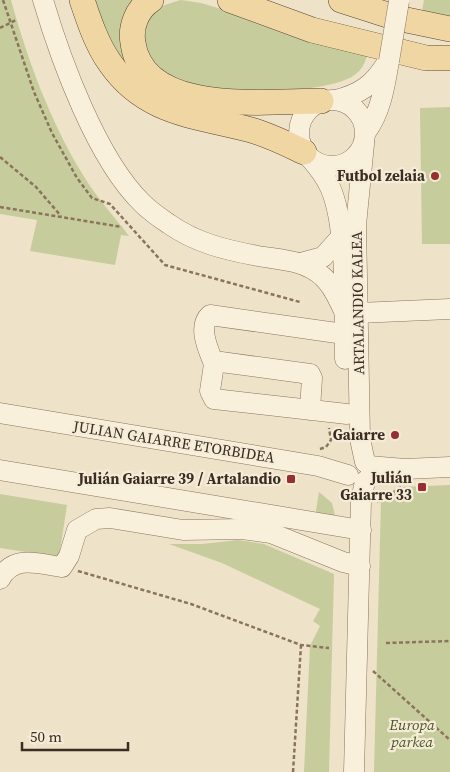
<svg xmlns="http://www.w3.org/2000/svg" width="450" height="772" font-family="'Source Serif 4',serif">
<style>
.green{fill:#c7cc9c}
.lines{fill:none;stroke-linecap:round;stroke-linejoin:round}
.minor-casing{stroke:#8a745d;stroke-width:21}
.major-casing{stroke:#584331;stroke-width:26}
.path{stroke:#8a745d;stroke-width:2.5;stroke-dasharray:4 2.5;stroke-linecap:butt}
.minor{stroke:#f9f0dc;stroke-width:20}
.major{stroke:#efd6a2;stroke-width:25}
.minor-bridge-casing{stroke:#8a745d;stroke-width:21;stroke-linecap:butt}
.minor-bridge{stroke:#f9f0dc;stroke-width:20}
.poi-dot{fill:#982e31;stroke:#f5ecd8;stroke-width:2}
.labels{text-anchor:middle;stroke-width:4.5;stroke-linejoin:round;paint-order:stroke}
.poi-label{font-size:15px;font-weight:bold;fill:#3b2d21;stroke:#f5ecd8;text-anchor:end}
.street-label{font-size:15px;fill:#3b2d21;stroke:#f5ecd8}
.park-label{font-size:15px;font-style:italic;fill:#4c5728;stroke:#f5ecd8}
</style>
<rect width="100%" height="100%" fill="#eee2c8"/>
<g class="green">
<path d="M0,0H11C28,61 50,121 83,175C96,197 114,216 129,236L121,235L115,265L30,251L37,220L0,214Z"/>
<path d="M95,0H133C114,23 118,45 129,70L108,37Z"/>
<path d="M181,0L201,3L368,52C366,59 364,67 358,72C336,96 215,94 183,87C173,84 155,67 146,60C142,24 141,10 181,0Z"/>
<path d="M424,0H450V16L422,11Z"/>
<path d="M450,107V244H422L420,108Z"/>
<path d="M450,485V772H374L381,501L400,487Z"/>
<path d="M319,492L332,503L336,520L315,517Z"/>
<path d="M0,494L67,505L59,557L0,548Z"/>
<path d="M238,540L264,544L334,574L329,772H304L310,646L320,626L313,621L320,609L222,563L169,544H202Z"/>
</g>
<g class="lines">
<g class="minor-casing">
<g id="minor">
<path d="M43,0C61,61 97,159 142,203C150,211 160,218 169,224C196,243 226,250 258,256C281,260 304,260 322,276C333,285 338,299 344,311"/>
<circle cx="332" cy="133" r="33"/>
<path d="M336,100C360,94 373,85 386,64"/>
<path d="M366,132C381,112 385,85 389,61"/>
<path d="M364,144L356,225L360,439L365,462"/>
<path d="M310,158C318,167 325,176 330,187C348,227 344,312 345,359"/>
<path d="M301,263L323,257L341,237"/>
<path d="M358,313L450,309"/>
<path d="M214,364C209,351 197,327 210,315L344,334"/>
<path d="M310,410L312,378L310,374L221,362L214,364L210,391L214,399L347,414"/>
<path d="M0,413L318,466L348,475"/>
<path d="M369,466L405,469L450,467"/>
<path d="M0,470L361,530"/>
<path d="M0,579C14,554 38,564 62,567L69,556L77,530L96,519L110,518L183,530L242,529L271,533L343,562L360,566"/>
<path d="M354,772L361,501L365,481"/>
</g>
</g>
<g class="major-casing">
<g id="major">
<path d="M82,0C89,21 97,45 110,63C146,115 196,115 251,130C269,135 287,144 304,152"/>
<path d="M151,0C137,9 130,27 133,43C143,117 267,101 321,101"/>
<path d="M230,0L312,30L426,58H450"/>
<path d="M341,0L397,18L450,29"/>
</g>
</g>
<g class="path">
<path d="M3,0L34,92L52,133L77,178L92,198L110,204L165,265L300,302"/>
<path d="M0,28L16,20"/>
<path d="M0,157L36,187L61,216"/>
<path d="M0,207L122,227"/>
<path d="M320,449L326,447L331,440L329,428"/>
<path d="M377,501H381L401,487"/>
<path d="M78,571L191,604L301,645L329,648"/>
<path d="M386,643L450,641"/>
<path d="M373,671L450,740"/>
<path d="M293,772L301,645"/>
</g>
<use href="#minor" class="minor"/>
<use href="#major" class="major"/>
<g class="minor-bridge-casing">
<path id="minor-bridge" d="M389,61L399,1"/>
</g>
<use href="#minor-bridge" class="minor-bridge"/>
</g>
<g class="poi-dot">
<circle cx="435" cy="176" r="5"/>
<circle cx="395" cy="435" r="5"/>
<rect x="286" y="474" width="10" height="10" rx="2.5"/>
<rect x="417" y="482" width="10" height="10" rx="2.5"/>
</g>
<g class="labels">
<g class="poi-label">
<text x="425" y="181">Futbol zelaia</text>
<text x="385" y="440">Gaiarre</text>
<text x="412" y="483">Julián<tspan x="412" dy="17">Gaiarre 33</tspan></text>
<text x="281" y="484">Julián Gaiarre 39 / Artalandio</text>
</g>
<g class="street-label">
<text transform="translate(358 303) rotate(-91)" y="5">ARTALANDIO KALEA</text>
<text transform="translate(174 442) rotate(9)" y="5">JULIAN GAIARRE ETORBIDEA</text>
</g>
<g class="park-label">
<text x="412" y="730">Europa<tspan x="412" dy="17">parkea</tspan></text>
</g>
</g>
<path d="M22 742v8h106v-8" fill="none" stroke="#3b2d21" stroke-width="2.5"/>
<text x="30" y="742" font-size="15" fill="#3b2d21" stroke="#f5ecd8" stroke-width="4" paint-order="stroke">50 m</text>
</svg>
